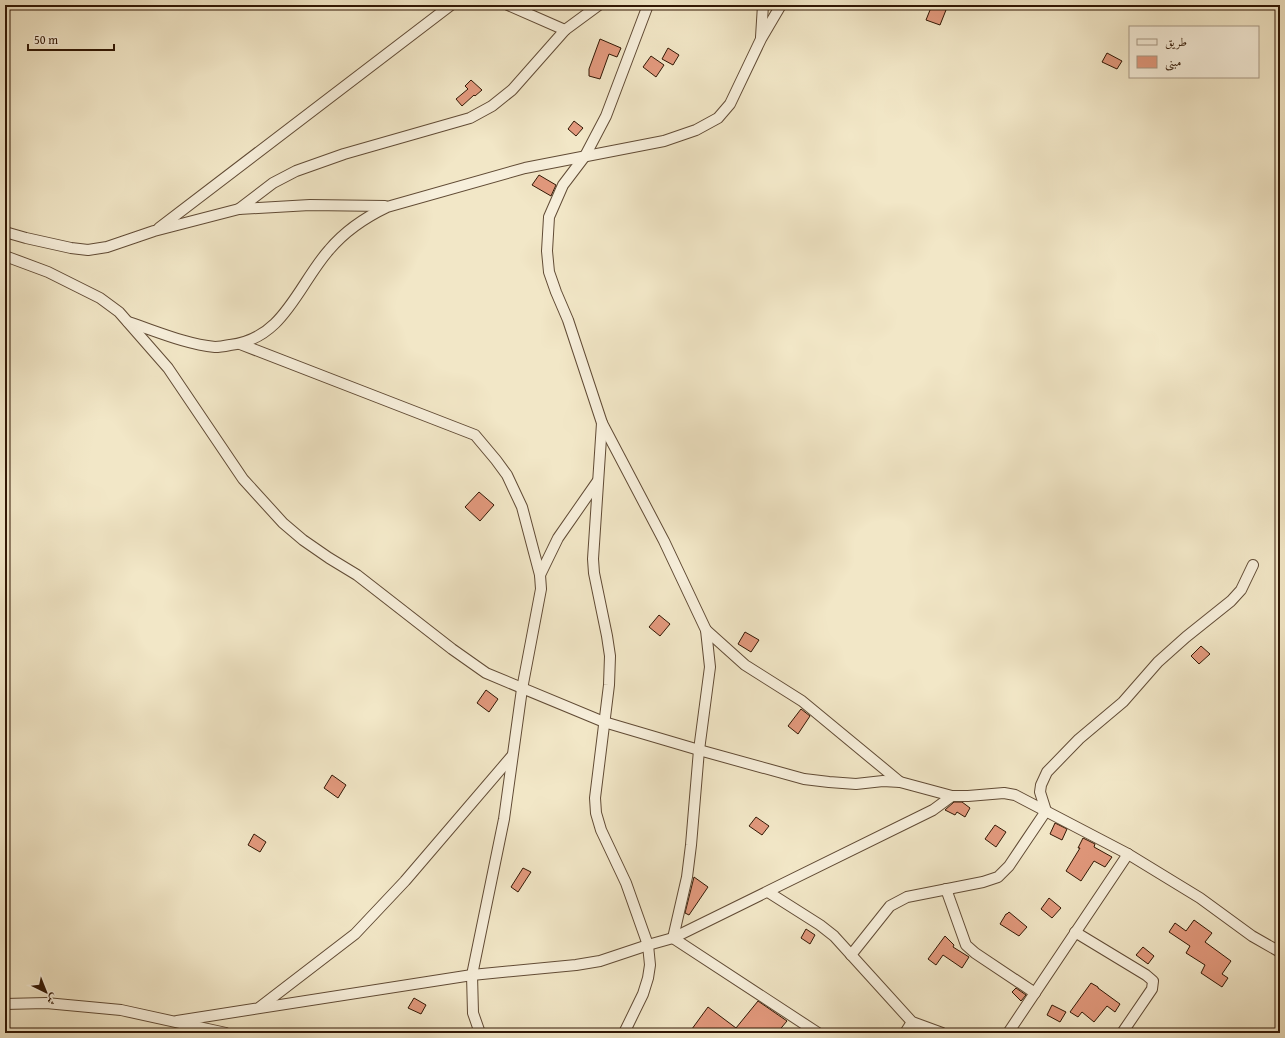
<svg xmlns="http://www.w3.org/2000/svg" width="1285" height="1038" font-family="'Gentium Book Plus',Amiri,serif">
<style>
.building{fill:#e2997d;stroke:#311704}
.lines{fill:none;stroke-linecap:round;stroke-linejoin:round}
.minor-casing{stroke:#614b35;stroke-width:12}
.minor{stroke:#f7efdb;stroke-width:10}
</style>
<rect width="100%" height="100%" fill="#f2e7c7"/>
<filter id="stains"><feTurbulence type="fractalNoise" baseFrequency=".005" numOctaves="4"/><feColorMatrix values="0 0 0 0 .2 0 0 0 0 .09 0 0 0 0 .02 0 0 0 .5 -.17"/></filter>
<radialGradient id="worn" r=".72"><stop offset=".6" stop-color="#630" stop-opacity="0"/><stop offset="1" stop-color="#630" stop-opacity=".3"/></radialGradient>
<g class="building">
<path d="M932,5L946,10L940,25L926,20Z"/>
<path d="M600,39L621,48L617,57L609,54L600,79L589,76V69Z"/>
<path d="M668,48L679,55L673,65L662,59Z"/>
<path d="M1107,53L1122,61L1117,69L1102,62Z"/>
<path d="M651,56L664,65L656,77L643,67Z"/>
<path d="M471,80L482,90L475,96L474,95L462,106L456,99L468,89L465,86Z"/>
<path d="M574,121L583,128L576,136L568,129Z"/>
<path d="M539,175L556,185L551,196L532,185Z"/>
<path d="M479,492L494,505L480,521L465,507Z"/>
<path d="M659,615L670,624L660,636L649,627Z"/>
<path d="M745,632L759,640L751,652L738,644Z"/>
<path d="M1201,646L1210,654L1199,664L1191,656Z"/>
<path d="M486,690L498,699L489,712L477,703Z"/>
<path d="M801,709L810,716L798,734L788,726Z"/>
<path d="M332,775L346,785L338,798L324,788Z"/>
<path d="M954,802H962L970,808L965,817L957,812L955,815L945,810Z"/>
<path d="M756,817L769,826L762,835L749,826Z"/>
<path d="M1055,823L1067,829L1062,840L1050,834Z"/>
<path d="M995,825L1006,832L996,847L985,839Z"/>
<path d="M254,834L266,842L260,852L248,845Z"/>
<path d="M1083,838L1095,844L1094,847L1112,857L1105,867L1094,861L1081,881L1066,871L1080,848H1078Z"/>
<path d="M523,868L531,872L518,892L511,887Z"/>
<path d="M694,877L708,887L689,915L685,913Z"/>
<path d="M1049,898L1061,908L1052,918L1041,909Z"/>
<path d="M1009,912L1027,927L1019,936L1000,924L1006,914H1007Z"/>
<path d="M1194,920L1212,933L1205,942L1231,961L1222,974L1228,978L1222,987L1201,973L1205,965L1186,953L1190,946L1169,932L1175,923L1186,931Z"/>
<path d="M806,929L815,935L810,944L801,938Z"/>
<path d="M945,936L954,945L953,947L969,957L962,968L943,955L936,965L928,959Z"/>
<path d="M1143,947L1154,956L1148,964L1136,955Z"/>
<path d="M1091,983L1098,987V988L1120,1004L1115,1012L1107,1006L1094,1022L1082,1012L1078,1017L1070,1012Z"/>
<path d="M1016,988L1026,995L1021,1001L1012,992Z"/>
<path d="M414,998L426,1005L421,1014L408,1008Z"/>
<path d="M758,1001L787,1021L777,1033H689L708,1007L736,1028Z"/>
<path d="M1052,1005L1066,1012L1060,1022L1047,1015Z"/>
</g>
<g class="lines">
<g class="minor-casing">
<g id="minor">
<path d="M508,5L565,30"/>
<path d="M648,5L606,116L585,156L563,185L549,217L547,251L549,272L556,292L568,320L602,423L664,541L706,630L710,667L699,750L691,845L687,877L673,938"/>
<path d="M761,37L763,5"/>
<path d="M239,209L273,183L296,171L344,154L470,118L492,106L512,90L565,30L599,5"/>
<path d="M159,228L451,5"/>
<path d="M5,232L26,238L71,248L88,250L107,247L154,231L239,209L310,205L385,206"/>
<path d="M5,256L48,272L100,298L119,312L168,368L243,479L283,523L303,540L329,558L357,575L452,649L486,673L604,722L699,750L804,779L829,782L856,784L883,781L900,782L952,796H968L1004,793L1015,795L1128,854L1200,898L1252,936L1280,952"/>
<path d="M128,322C156,331 185,344 215,347C220,347 225,346 230,345C284,339 298,285 329,250C345,231 366,217 387,207L525,168L664,141L696,130L718,118L730,104L761,39L781,5"/>
<path d="M240,344L475,435L496,460L507,475L522,507L540,575L541,589L522,689L504,819L472,975L473,1013L480,1033"/>
<path d="M602,423L593,559L594,573L607,636L610,656L609,685L595,798L596,813L601,830L626,883L648,945L650,965L648,978L643,994L624,1033"/>
<path d="M540,575L558,538L597,482"/>
<path d="M706,630L745,665L802,701L900,782"/>
<path d="M946,889L966,945L975,953L1035,993"/>
<path d="M768,892L820,925L834,936L912,1022L942,1033"/>
<path d="M1075,932L1146,975L1153,981L1152,989L1122,1033"/>
<path d="M673,938L818,1033"/>
<path d="M851,955L890,906L907,897L983,882L998,877L1009,866L1046,811L1040,792L1041,785L1047,772L1079,739L1123,702L1158,662L1186,637L1231,601L1241,590L1253,565"/>
<path d="M5,1004L46,1003L121,1010L226,1033"/>
<path d="M260,1007L355,934L405,881L512,756"/>
<path d="M177,1021L472,975L576,965L600,961L648,945L673,938L933,810L952,796"/>
<path d="M905,1033L912,1022"/>
<path d="M1008,1033L1128,854"/>
</g>
</g>
<use href="#minor" class="minor"/>
</g>
<rect width="1285" height="1038" fill="none" stroke="#f2e7c7" stroke-width="20"/>
<rect x="6" y="6" width="1273" height="1026" fill="none" stroke="#311704" stroke-width="2"/>
<rect x="10" y="10" width="1265" height="1018" fill="none" stroke="#311704"/>
<rect x="1129" y="26" width="130" height="52" fill="#f7efdb" stroke="#a89985"/>
<rect x="1137" y="39" width="20" height="6" fill="#f7efdb" stroke="#a89985"/>
<text x="1165" y="46" font-size="12" fill="#311704">طريق</text>
<rect x="1137" y="56" width="20" height="12" fill="#e2997d" stroke="#a89985"/>
<text x="1165" y="66" font-size="12" fill="#311704">مبنى</text>
<g transform="translate(46 992) rotate(137)" stroke="#f7efdb" stroke-width="3" paint-order="stroke">
<path d="M0-3L7 15L0 10L-7 15Z" fill="#311704"/>
<text y="-6" font-size="11" font-weight="bold" text-anchor="middle" fill="#311704">ش</text>
</g>
<path d="M28 44v6h86v-6" fill="none" stroke="#311704" stroke-width="2"/>
<text x="34" y="44" font-size="12" fill="#311704" stroke="#f7efdb" stroke-width="3" paint-order="stroke">50 m</text>
<rect width="100%" height="100%" filter="url(#stains)"/>
<rect width="100%" height="100%" fill="url(#worn)"/>
</svg>
